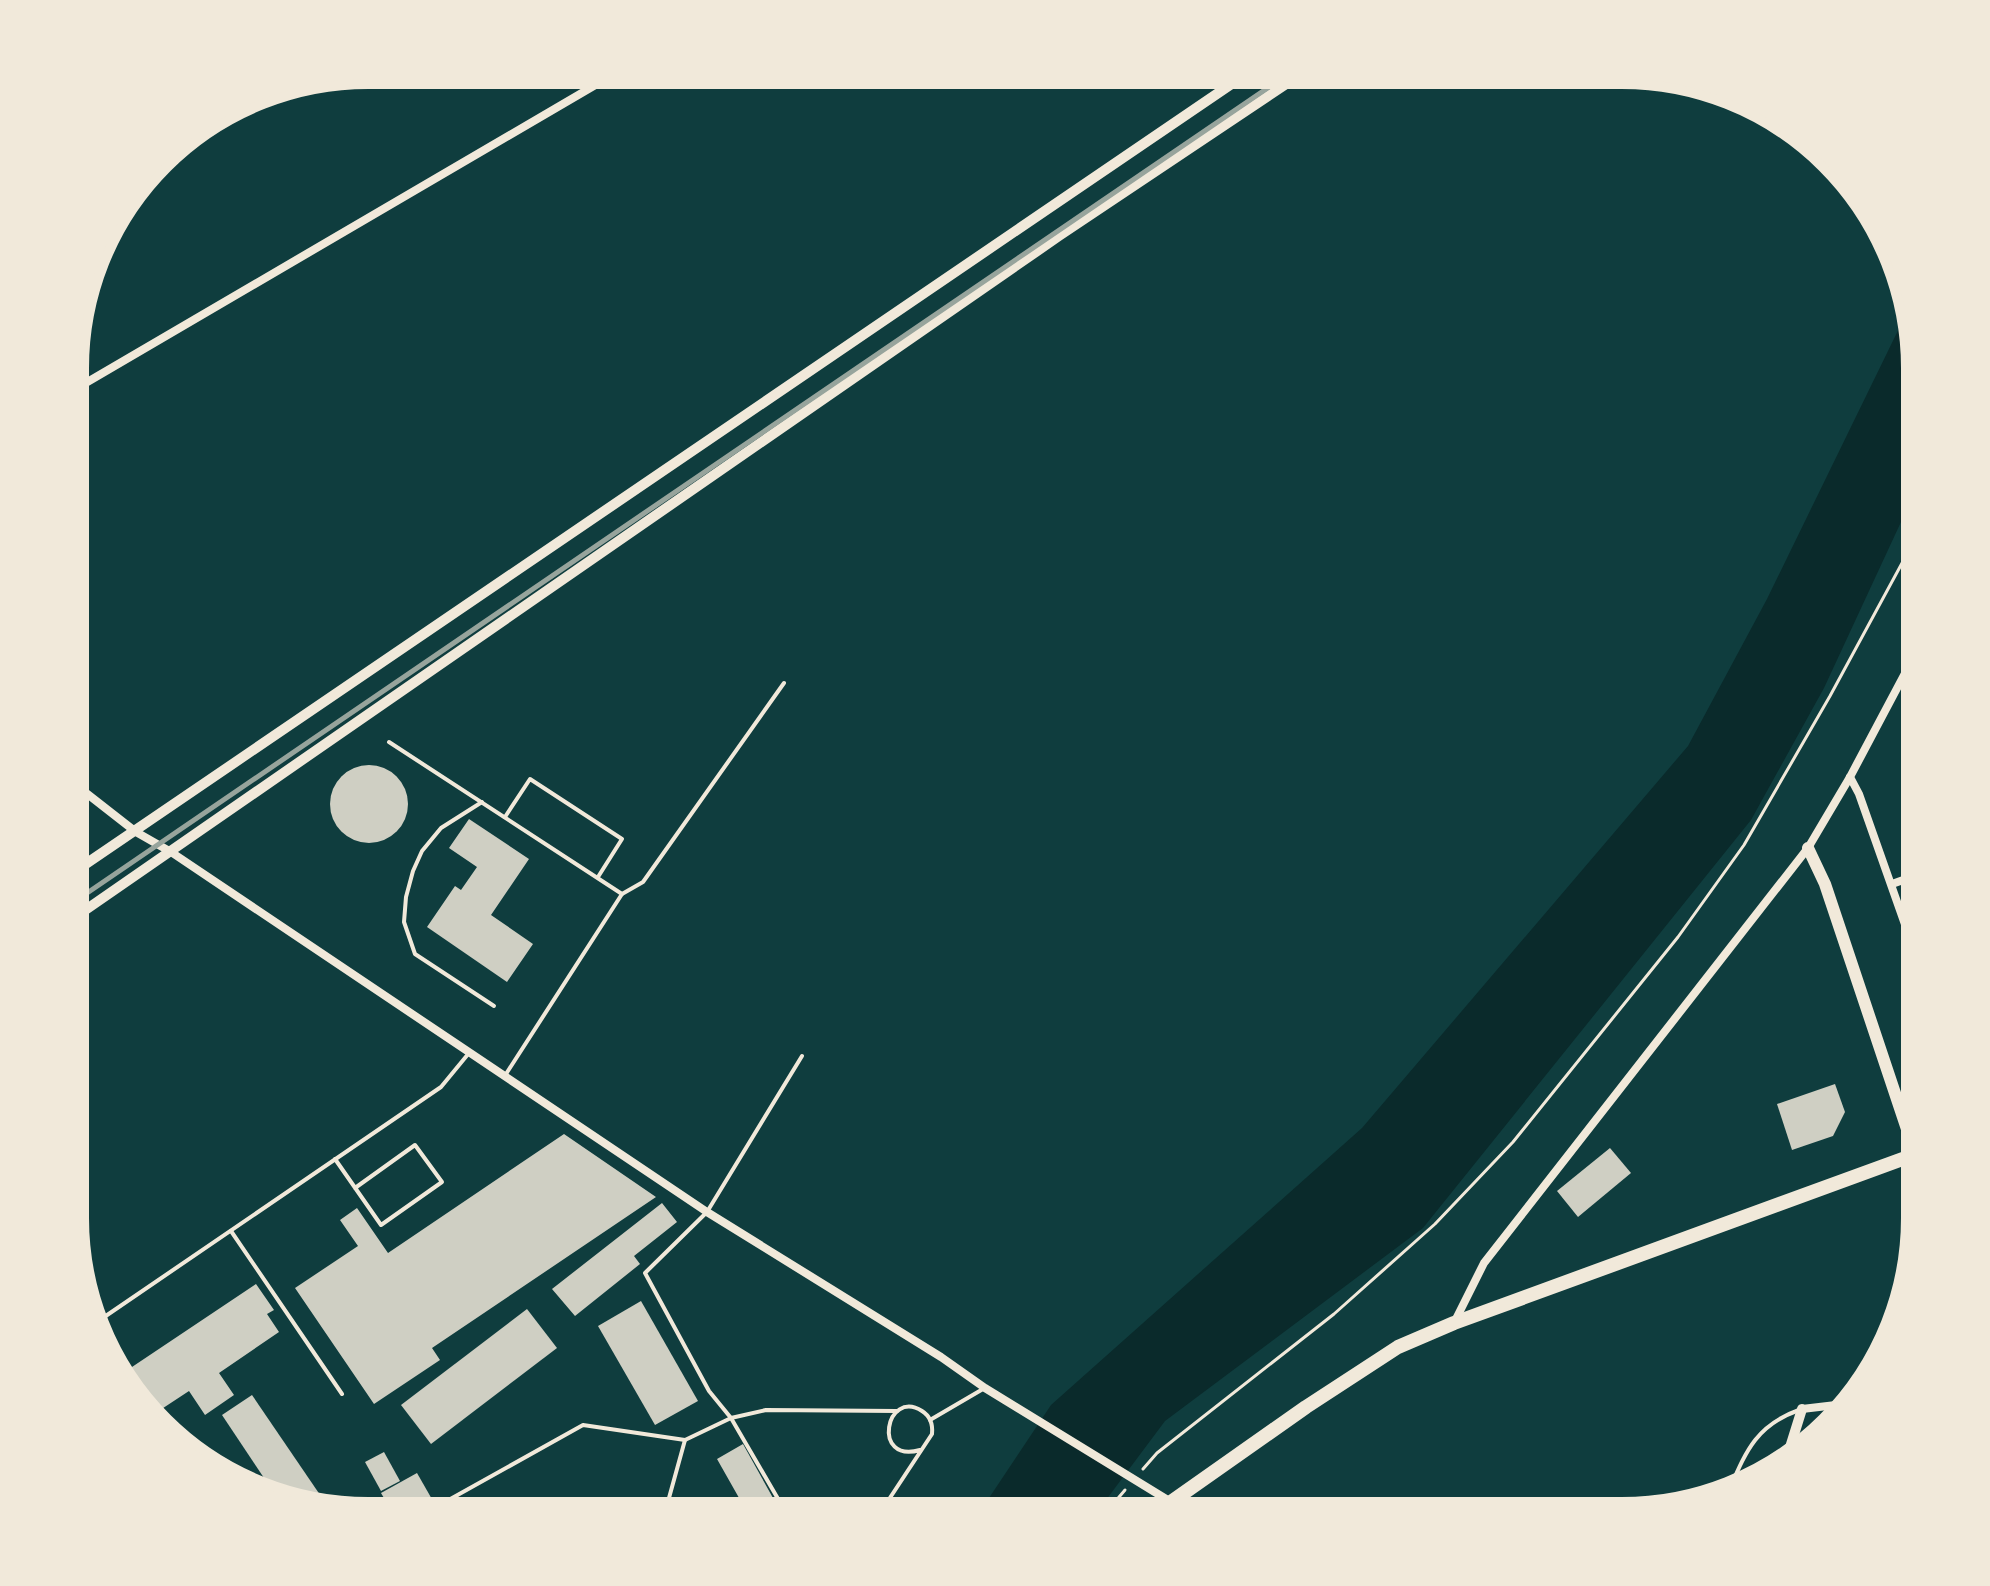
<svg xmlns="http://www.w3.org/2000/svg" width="1990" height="1586" font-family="'DejaVu Sans',sans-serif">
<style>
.water{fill:#0a2a2b}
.building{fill:#cfcfc3}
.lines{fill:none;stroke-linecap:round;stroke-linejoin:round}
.path{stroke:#f1e9da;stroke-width:3}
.service{stroke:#f1e9da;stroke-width:4}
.minor{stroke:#f1e9da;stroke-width:8}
.tertiary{stroke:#f1e9da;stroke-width:10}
.secondary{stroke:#f1e9da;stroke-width:12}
.primary{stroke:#f1e9da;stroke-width:14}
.rail{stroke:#97a49c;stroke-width:5}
.rim{fill:none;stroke:#f1e9da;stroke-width:10}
</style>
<rect width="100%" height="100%" fill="#0f3d3e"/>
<path class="water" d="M1908,310L1920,367V481L1824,688L1751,820L1423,1228L1165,1421L1094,1516H977L1051,1405L1362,1128L1688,746L1767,599Z"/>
<g class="building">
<circle cx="369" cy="804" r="39"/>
<path d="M469,819L529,859L491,915L533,944L507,982L427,927L455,886L461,890L477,867L449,848Z"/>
<path d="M1835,1084L1845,1112L1833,1136L1792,1150L1777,1104Z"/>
<path d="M564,1134L656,1197L432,1348L440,1360L374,1404L295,1288L358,1246L340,1220L357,1208L388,1253Z"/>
<path d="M1610,1148L1631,1173L1578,1217L1557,1191Z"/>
<path d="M662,1203L677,1222L634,1256L640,1264L575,1316L552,1289Z"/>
<path d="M256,1284L274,1310L267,1314L279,1332L219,1373L234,1395L205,1415L189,1391L151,1416L120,1375Z"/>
<path d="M641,1301L698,1401L655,1425L598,1326Z"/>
<path d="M527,1309L557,1348L431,1444L401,1405Z"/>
<path d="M252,1395L331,1511L278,1499L222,1415Z"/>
<path d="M743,1444L783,1516H740L747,1512L717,1459Z"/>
<path d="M384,1452L400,1481L381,1491L365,1462Z"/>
<path d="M417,1473L441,1515H394L381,1493Z"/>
</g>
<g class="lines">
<g class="path">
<path d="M1143,1469L1157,1453L1334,1314L1435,1224L1513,1142L1678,937L1744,845L1830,696L1920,530"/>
<path d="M1103,1516L1125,1490"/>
</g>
<g class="service">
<path d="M389,742L622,894L506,1074"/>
<path d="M482,802L441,828L422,851L413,871L406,897L404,922L415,954L494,1006"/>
<path d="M505,817L530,779L622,839L598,877"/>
<path d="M622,894L643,882L784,683"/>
<path d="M335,1159L381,1225L442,1182L415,1145L355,1188"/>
<path d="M231,1231L342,1394"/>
<path d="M94,1324L441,1087L469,1053"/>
<path d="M930,1420L983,1389"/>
<path d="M1727,1495C1745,1454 1754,1426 1799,1410"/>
<path d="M445,1502L583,1425L685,1440L731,1418L766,1410L897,1411"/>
<path d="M664,1516L685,1440"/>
<path d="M788,1516L731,1418L709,1391L645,1273L707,1212L802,1056"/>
<path d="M878,1516L932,1434C933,1424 930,1416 922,1411C886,1388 871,1464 920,1450"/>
</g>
<g class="minor">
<path d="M72,391L621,70"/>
<path d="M1850,777L1859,794L1920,967"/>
<path d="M72,782L136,832L171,852L707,1212L941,1357L985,1388L1171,1502"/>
<path d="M1892,884L1920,874"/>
<path d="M1455,1321L1484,1263L1808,848L1850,777L1920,645"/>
<path d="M1802,1409L1853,1403"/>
</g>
<g class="tertiary">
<path d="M71,874L1252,70"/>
<path d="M71,920L1059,236L1307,70"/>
<path d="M1787,1457L1802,1409"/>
</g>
<path class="secondary" d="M1808,848L1825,884L1919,1165"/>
<path class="primary" d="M1157,1516L1171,1502L1306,1407L1398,1347L1454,1323L1919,1153"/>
<path class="rail" d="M71,904L1294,70"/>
</g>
<path d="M0 0H1990V1586H0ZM368 84H1622A284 284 0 0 1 1906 368V1218A284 284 0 0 1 1622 1502H368A284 284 0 0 1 84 1218V368A284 284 0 0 1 368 84Z" fill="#f1e9da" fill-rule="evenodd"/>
<path class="rim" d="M368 84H1622A284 284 0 0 1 1906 368V1218A284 284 0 0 1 1622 1502H368A284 284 0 0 1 84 1218V368A284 284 0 0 1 368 84Z"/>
</svg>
